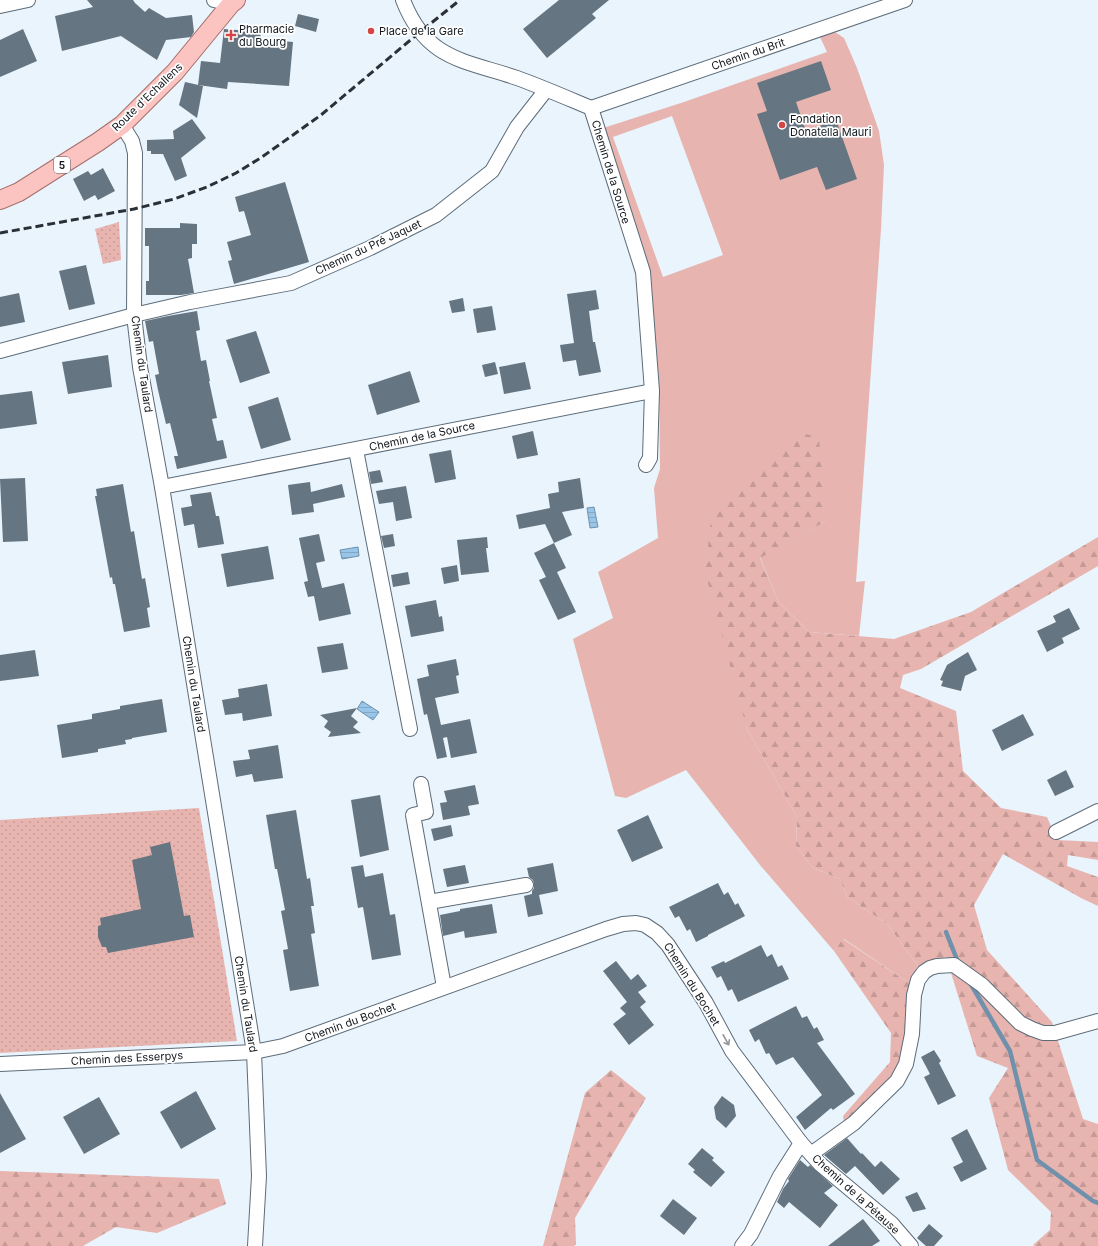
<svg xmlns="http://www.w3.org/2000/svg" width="1098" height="1246" font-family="Inter,sans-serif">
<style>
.grass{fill:#e7b4af;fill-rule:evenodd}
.forest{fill:url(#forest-firs)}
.park{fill:url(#park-dots)}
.water{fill:url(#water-rules);stroke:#7091ab}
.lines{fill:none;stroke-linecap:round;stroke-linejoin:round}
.stream{stroke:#7091ab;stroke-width:4.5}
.building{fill:#657582}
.minor-casing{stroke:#5d6c79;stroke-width:16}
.major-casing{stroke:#a76e6b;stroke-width:20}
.minor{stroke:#fff;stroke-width:14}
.major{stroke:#fbc4c0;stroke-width:18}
.rail{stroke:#2a3036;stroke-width:3;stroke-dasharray:8 4;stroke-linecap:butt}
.oneway{stroke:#949799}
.poi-dot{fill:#d44545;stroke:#fff;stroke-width:1.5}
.labels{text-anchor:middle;stroke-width:3.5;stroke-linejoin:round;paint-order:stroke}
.shield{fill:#fff;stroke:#585d60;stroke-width:1}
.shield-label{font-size:10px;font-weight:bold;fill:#11171c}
.poi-label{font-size:11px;fill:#11171c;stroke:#fff;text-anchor:start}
.street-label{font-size:11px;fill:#11171c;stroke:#fff}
</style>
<defs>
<pattern id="forest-firs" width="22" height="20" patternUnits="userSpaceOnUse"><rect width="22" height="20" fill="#e7b4af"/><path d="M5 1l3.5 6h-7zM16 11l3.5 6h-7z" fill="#c59a96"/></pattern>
<pattern id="park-dots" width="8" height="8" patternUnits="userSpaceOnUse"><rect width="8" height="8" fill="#e7b4af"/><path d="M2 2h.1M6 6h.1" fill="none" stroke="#c59a96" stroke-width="1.8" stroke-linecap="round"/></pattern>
<pattern id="water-rules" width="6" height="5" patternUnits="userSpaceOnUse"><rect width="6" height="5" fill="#99c5e8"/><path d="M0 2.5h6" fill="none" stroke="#83a8c6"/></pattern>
</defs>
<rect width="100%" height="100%" fill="#e9f4fd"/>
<path class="grass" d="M835,32L844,38L857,68L879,131L884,165L881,229L856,582L865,581L859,636L809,632L778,601L760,557L826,521L711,520L747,729L797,817L796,846L813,868L840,879L847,897L887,924L918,966L909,983L844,939L834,951L760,865L686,770L626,798L615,796L573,639L613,618L598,572L658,538L654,488L660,469L659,379L644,255L594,131L684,102L827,52L820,37ZM672,116L723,255L663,277L613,137Z"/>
<g class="forest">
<path d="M800,432L819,438L826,521L760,558L778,601L809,632L894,639L971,612L1098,537V566L921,669L903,675L900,688L956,711L963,771L1001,808L1047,817L1057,840L1098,842V860L1068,855L1067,866L1098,877V906L1081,898L1003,854L974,905L987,950L1052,1022L1083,1119L1098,1124V1246H1035L1033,1245L1050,1230L1051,1212L1008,1170L989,1098L1008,1068L977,1056L946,957L918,966L887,924L847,897L840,879L813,868L796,846L797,817L747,729L705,572L711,520Z"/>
<path d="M843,939L909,983L906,1026L900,1066L856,1115L844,1122L843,1116L890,1062L891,1033L834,951Z"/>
<path d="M611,1070L646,1098L575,1218L576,1244L574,1246H543L585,1093Z"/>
<path d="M0,1171L219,1179L226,1204L157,1233L116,1227L83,1246H0Z"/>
</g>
<g class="park">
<path d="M119,222L121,260L103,264L95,229Z"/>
<path d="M199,808L237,1041L0,1053V820Z"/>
</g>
<g class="water">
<path d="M594,507L598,527L590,528L587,508Z"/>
<path d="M358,547L359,556L342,559L340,550Z"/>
<path d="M362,701L379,712L373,720L357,709Z"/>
</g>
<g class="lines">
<g class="stream">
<path d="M946,932L958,962"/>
<path d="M969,981L1010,1051L1037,1160L1093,1201L1098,1203"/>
</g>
</g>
<g class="building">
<path d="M87,0H133L135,3L145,12L149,8L166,18L192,15L194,32L191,37L166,40L157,60L121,36L62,51L55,16L93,7Z"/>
<path d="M559,0H609L592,14L596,18L547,58L523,29Z"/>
<path d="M298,14L319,19L316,32L295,26Z"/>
<path d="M23,29L37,61L0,77V40Z"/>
<path d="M224,29L261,32L260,39L293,42L289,86L228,82L227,89L198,85L201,61L220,63Z"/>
<path d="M821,61L831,90L796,102L806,131L836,120L857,179L826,190L817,167L780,180L757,114L767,111L757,83Z"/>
<path d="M185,82L203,86L197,118L179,105Z"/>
<path d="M192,119L206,138L181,158L187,176L175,181L163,154H151V151H147V140L174,139L173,131Z"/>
<path d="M103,168L115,191L98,200L95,195L84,201L73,179L88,171L91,175Z"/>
<path d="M285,182L309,262L234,284L228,261L232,260L227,242L251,235L244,211L239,212L235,197Z"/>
<path d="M180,223L197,224V244H192V258L188,259L194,293L181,295H146V281H149V246H145V228H180Z"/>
<path d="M86,265L95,304L69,310L59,271Z"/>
<path d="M596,290L599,309L589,311L593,342H595L601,372L579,376L576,360L563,362L560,345L574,343L567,294Z"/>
<path d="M19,293L25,322L0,327V297Z"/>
<path d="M463,298L465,311L452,313L449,301Z"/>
<path d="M492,306L496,330L477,333L473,309Z"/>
<path d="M197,311L200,330L196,331L201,361L206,360L210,381H209L217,418L212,419L217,441L223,440L227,458L177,469L174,456H178L170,423L166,424L158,390L155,375L159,374L153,341L149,342L145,321L168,316Z"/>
<path d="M256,331L270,373L240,383L226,340Z"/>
<path d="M108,355L112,387L68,394L62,362Z"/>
<path d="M495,362L498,374L485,377L482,365Z"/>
<path d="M525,362L531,389L504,394L499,367Z"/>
<path d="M410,371L420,402L377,415L368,385Z"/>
<path d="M32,391L37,424L0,429V395Z"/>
<path d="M278,397L291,440L261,449L248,407Z"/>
<path d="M533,431L538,455L517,459L512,436Z"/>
<path d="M451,450L456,479L435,483L429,454Z"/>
<path d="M380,470L383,482L371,484L369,472Z"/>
<path d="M25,478L28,541L3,542L0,479Z"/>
<path d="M580,478L584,508L562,512L572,535L554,543L545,524L519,529L516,515L550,508L548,494L559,492L558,482Z"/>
<path d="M310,482L311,492L342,484L345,497L313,504L314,512L292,515L288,485Z"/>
<path d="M123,484L131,532L134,531L142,579L145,578L150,607L147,608L150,627L124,632L115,584H113L112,577L110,578L95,496H97L96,489Z"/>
<path d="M406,486L412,518L396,521L393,502L379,504L376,491Z"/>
<path d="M211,492L216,516H219L224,544L198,548L194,524L184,526L181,508L192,506L190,495Z"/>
<path d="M319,534L325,561L316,563L322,588L344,583L351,614L319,621L314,596L308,597L304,582L308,581L299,538Z"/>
<path d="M393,534L395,546L384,548L381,536Z"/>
<path d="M487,537L488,548H486L489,572L461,575L457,540Z"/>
<path d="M554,543L566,568L557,572L576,612L558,620L539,580L546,577L534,553Z"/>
<path d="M268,546L274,579L227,587L221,554Z"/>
<path d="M457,565L459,581L444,584L441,568Z"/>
<path d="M408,572L410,584L393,587L391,575Z"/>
<path d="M436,600L439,617L442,616L444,631L411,637L405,606Z"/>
<path d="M1069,608L1080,629L1062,638L1064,643L1047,652L1037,631L1056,622L1053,616Z"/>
<path d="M343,643L348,669L322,673L317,647Z"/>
<path d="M35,650L39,676L0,681V655Z"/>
<path d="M968,652L977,670L965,676L961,691L941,686L943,681L940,680L947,665Z"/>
<path d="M456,659L459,675L456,676L459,693L435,698L441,725L470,719L477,753L451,758L447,737L443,738L447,757L437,759L427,714L424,715L417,679L429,676L427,665Z"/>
<path d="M267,684L272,716L243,721L242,713L225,715L222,700L239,697L238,689Z"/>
<path d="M162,699L167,732L132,738V739L125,740L126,744L98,749V752L62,758L57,725L92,719V714L120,709V706Z"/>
<path d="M357,708L351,716L358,722L353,727L361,733L328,737L331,732L324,727L328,721L320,715Z"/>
<path d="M1023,714L1034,735L1002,751L992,730Z"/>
<path d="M278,745L283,778L254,782L252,774L236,777L233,761L250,759L248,750Z"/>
<path d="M1066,770L1074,787L1055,796L1047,780Z"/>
<path d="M475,785L479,804L468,806L470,815L443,820L440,803L447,802L444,791Z"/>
<path d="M380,795L389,850L360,857L351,800Z"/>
<path d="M296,810L307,879L310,878L314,906H311L315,933L311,934L319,986L290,991L283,950L288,949L281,911L285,910L277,869H275L266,815Z"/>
<path d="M648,815L663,848L632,862L617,830Z"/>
<path d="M451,825L453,836L434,841L431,829Z"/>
<path d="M170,842L184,916L190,915L194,937L108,953L106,947H102L98,937V926L101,925L100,918L141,909L132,860L152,855L150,847Z"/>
<path d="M553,863L558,891L539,895L543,914L528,917L524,896L532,894V891L534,888V884L533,880L529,877L527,868Z"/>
<path d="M363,865L365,877L383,873L390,915L395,914L401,955L372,960L363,907L358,908L351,867Z"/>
<path d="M465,865L469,883L447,887L443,869Z"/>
<path d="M718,883L724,895L728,892L735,905L738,903L745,916L708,935V936L696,942L690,929L687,931L679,916L675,918L669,907Z"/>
<path d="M492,904L497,933L465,938L464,931L443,936L440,915L460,911V909Z"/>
<path d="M761,945L767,957L772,954L778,967L782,965L789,979L738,1002L732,989L728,991L721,976L717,978L711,967L724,961L725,963Z"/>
<path d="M616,961L631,980L638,974L647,986L638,992L646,1002L640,1007L654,1025L629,1045L613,1024L626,1014L620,1008L627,1002L603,971Z"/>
<path d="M796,1006L802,1018L807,1016L814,1029L817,1027L824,1040L817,1043L855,1094L833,1110L831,1108L805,1130L796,1117L822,1095L793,1057L776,1065L769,1053L766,1054L759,1039L755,1042L749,1030Z"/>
<path d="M934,1050L941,1061L939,1063L956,1096L938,1105L924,1077L930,1074L921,1057Z"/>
<path d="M196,1091L216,1129L181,1149L160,1112Z"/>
<path d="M0,1093L26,1139L0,1153Z"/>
<path d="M722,1096L734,1105L736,1116L726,1128L716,1119L714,1107Z"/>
<path d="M99,1097L120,1134L84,1154L63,1117Z"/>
<path d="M967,1129L987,1169L961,1182L953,1167L963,1162L951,1138Z"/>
<path d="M847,1138L861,1154L862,1153L875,1167L881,1161L900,1179L883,1195L855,1166L846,1174L824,1155Z"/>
<path d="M702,1148L714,1158L712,1160L725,1172L711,1187L693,1172L695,1170L688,1164Z"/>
<path d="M800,1160L808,1167L810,1165L833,1186L824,1193L838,1205L820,1228L789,1202L784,1208L777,1202L783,1189L789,1181L788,1179Z"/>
<path d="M917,1192L926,1209L913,1212L905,1197Z"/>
<path d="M673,1199L697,1218L684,1235L660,1216Z"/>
<path d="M863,1219L880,1241L872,1246H828Z"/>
<path d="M929,1224L943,1236L934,1246H926L917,1238Z"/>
</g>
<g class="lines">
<g class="minor-casing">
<g id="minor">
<path d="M214,0L231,4"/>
<path d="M403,0C426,60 464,60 517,78C542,87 567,98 591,108"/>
<path d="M0,6L28,0"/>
<path d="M591,108L643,272L652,391L650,458L646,465"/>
<path d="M591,108L905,0"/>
<path d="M122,125L132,141L135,153L134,315L140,367L162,487L254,1052L259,1176L255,1246"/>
<path d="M0,351L134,315L190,302L291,283L370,248L436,215L492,171L517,127L546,90"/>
<path d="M356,450L410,729"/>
<path d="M162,487L652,391"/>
<path d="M421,784L426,812L413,815L444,987"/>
<path d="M1056,832L1098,811"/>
<path d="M429,902L526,885"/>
<path d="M0,1064L254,1052L283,1046L606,929L623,924L636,923L645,925L657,933L668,945L706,1003L732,1051L801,1143L820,1164L892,1224L911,1246"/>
<path d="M811,1154L854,1123L897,1081L906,1064L912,1034L914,995L918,980L924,972L930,968L937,966L954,965L982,985L1020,1023L1032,1029L1043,1033H1055L1098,1021"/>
<path d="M742,1246L751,1234L780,1176L801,1143"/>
</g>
</g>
<g class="major-casing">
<path id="major" d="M0,200L19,192L98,142L122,125L175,72L231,4L236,0"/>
</g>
<use href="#minor" class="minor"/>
<use href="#major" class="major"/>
<path class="rail" d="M0,233L134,209L174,199L207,187L236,173L262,157L321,115L420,32L460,0"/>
</g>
<defs><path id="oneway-shaft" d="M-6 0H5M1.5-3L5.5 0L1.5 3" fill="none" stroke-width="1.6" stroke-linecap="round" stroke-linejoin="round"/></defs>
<use class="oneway" href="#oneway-shaft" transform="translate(726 1040) rotate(61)"/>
<g class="poi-dot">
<circle cx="371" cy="31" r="4"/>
<path d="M229 29h4v4h4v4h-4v4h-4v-4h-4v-4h4z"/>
<circle cx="782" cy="125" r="4"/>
</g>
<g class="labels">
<rect class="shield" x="54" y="157" width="16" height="16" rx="3"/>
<g class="shield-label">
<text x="62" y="169">5</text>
</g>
<g class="poi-label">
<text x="239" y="33">Pharmacie<tspan x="239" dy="13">du Bourg</tspan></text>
<text x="379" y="35">Place de la Gare</text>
<text x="790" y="123">Fondation<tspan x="790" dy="13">Donatella Mauri</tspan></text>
</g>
<g class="street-label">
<text transform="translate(748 54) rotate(-19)" y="4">Chemin du Brit</text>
<text transform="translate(147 97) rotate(-44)" y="4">Route d'Echallens</text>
<text transform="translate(611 172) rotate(73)" y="4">Chemin de la Source</text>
<text transform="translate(368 247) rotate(-25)" y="4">Chemin du Pré Jaquet</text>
<text transform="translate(142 364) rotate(82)" y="4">Chemin du Taulard</text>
<text transform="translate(422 436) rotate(-12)" y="4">Chemin de la Source</text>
<text transform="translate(194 684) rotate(81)" y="4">Chemin du Taulard</text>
<text transform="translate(692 984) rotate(58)" y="4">Chemin du Bochet</text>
<text transform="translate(246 1004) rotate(81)" y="4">Chemin du Taulard</text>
<text transform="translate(350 1022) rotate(-20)" y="4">Chemin du Bochet</text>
<text transform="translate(127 1058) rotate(-3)" y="4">Chemin des Esserpys</text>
<text transform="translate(856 1194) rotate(42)" y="4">Chemin de la Pétause</text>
</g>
</g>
</svg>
